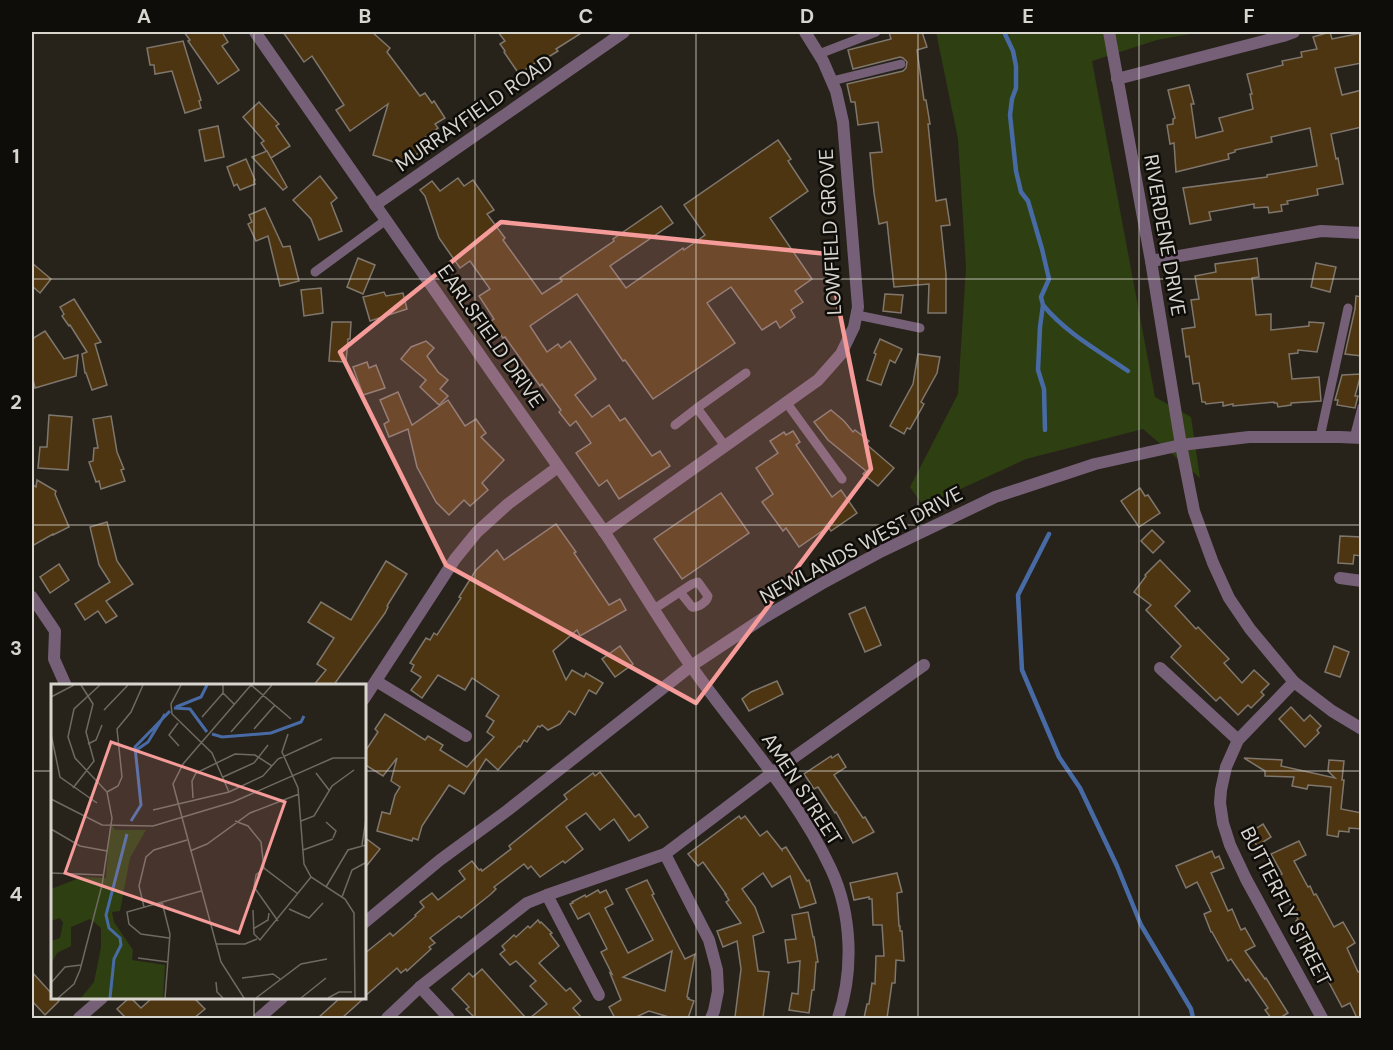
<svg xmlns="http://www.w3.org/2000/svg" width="1393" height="1050" font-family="'DM Sans',sans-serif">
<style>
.green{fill:#2e3f12}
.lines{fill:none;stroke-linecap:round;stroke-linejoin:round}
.stream{stroke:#486ba6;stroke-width:4.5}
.building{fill:#4e3511;stroke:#7f776d;stroke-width:1.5;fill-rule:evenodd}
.service{stroke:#766078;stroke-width:9}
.minor{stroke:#766078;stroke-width:12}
.tertiary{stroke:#766078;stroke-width:12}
.marked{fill:#f59b99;fill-opacity:0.2;stroke:#f59b99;stroke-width:4.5;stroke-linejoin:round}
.grid{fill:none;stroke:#d8d5cf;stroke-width:1.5;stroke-opacity:0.55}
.labels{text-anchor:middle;stroke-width:5;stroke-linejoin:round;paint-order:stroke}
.street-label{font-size:20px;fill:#d8d5cf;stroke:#0f0d09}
.inset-river{fill:none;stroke:#486ba6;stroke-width:3}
.inset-road{fill:none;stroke:#6e6a62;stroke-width:1.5}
.view{fill:#f59b99;fill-opacity:0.15;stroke:#f59b99;stroke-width:3}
.inset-edge{fill:none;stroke:#d8d5cf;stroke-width:3}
.neatline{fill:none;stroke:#d8d5cf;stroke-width:2}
.grid-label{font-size:20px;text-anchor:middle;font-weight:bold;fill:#d8d5cf}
</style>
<rect width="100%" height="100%" fill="#27231a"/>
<path class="green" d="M936,32H1201L1157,40L1092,61L1155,397L1191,417L1200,478L1143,429L1026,459L932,502L922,504L910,487L958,394L966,267L958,139Z"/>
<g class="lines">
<g class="stream">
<path d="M1004,32L1013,51L1016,66V88L1012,99L1010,115L1016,171L1021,192L1028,201L1042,249L1049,279L1041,297L1043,305L1040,327L1038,370L1044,389L1045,430"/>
<path d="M1043,305C1066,333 1099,351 1128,371"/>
<path d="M1049,534L1018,595L1022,670L1059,757L1080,788L1117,866L1141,925L1191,1009L1193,1018"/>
</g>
</g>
<g class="building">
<path d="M184,32H222L228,42L222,46L239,70L218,84L188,41L190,40Z"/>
<path d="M283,32H372L390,48L387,52L420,96L425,93L432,103L434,101L445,118L435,124L438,128L416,144L421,151L405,163H404L403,165L373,155L388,104L350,131L336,110L344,105L312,56L304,62Z"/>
<path d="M498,32H583L556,49L558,51L542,61L541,59L519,74L504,52L505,51L500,44L505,41Z"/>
<path d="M889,32H922L927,47L917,50L924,100H926L930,124H928L936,201L946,199L950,225L941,226L946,274V313H928L929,284L894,287L887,222L879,224L874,193L870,153L882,152L878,122L858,125L855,102H851L847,84L903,71L906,68L907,62L903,58L900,57L853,69L848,50L891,39Z"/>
<path d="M1330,32L1332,39L1362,33V63L1335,68L1342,95L1362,90V127L1331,134L1336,159L1338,158L1343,184L1317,189L1318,195L1287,201L1288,204L1281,205L1282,211L1269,213L1268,207L1254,208V204L1209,212L1211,220L1190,224L1183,188L1267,177V175L1317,166L1310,128L1271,137L1272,142L1235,150V152L1228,154L1229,159L1176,172L1174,143L1170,144L1167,125L1173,124V119L1175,118L1168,90L1189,85L1194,104H1191L1196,138L1223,131L1219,118L1253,109L1250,94H1252L1247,74L1283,65L1282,61L1302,57L1301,52L1317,49L1313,37Z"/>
<path d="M183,41L201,100L199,101L201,108L185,113L172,71L155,74L154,65H150L147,48Z"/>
<path d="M259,102L279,124L276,126L290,146L271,158L261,143L264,141L243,117Z"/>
<path d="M218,126L224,157L205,161L199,130Z"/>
<path d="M778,140L791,159L788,161L808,191L770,218L812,279L795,291L803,302L791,310L795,317L780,328L776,321L762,330L731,287L707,303L735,343L653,399L625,360L623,361L577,294L530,326L547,352L558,344L561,348L570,341L596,379L575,395L592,417L609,405L620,421L625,418L652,456L660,451L670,466L619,499L607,480L599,486L576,453L591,443L576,421L570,426L559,412L561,410L542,384L540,386L505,337L503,338L491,321L494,319L479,296L490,289L470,261L460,268L439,238L425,196L420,190L432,181L440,191L458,178L464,186L473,180L494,210L487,214L505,238L503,240L542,294L562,281L560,278L614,241L613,239L661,206L673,223L610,266L626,288L683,248L684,250L705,235L684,205Z"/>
<path d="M267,151L287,187L283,190L252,157Z"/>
<path d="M246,159L255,180L254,181L255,184L240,190L237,184L234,186L227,167Z"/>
<path d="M320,176L337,198L331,203L342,231L319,240L311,219L293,200Z"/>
<path d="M265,208L283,247L290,246L299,281L280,286L268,236L256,241L248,224L252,222L249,215Z"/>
<path d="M358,258L375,265L363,294L347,287Z"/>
<path d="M1257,258L1259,277L1252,278L1256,315L1271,314V330L1309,326V322L1324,323L1317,352L1298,350V353L1289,354L1292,379L1319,377L1321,401L1291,403V405L1278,407L1277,403H1274V402L1233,406V404L1223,406V402L1206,404L1205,402H1202L1199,383L1193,384L1189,356L1186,357L1182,329L1195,327L1191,300L1199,299L1195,276L1216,272L1215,264Z"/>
<path d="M32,263L51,279L40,293L32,286Z"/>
<path d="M1316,263L1336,267L1330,292L1311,287Z"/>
<path d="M321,288L323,313L304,316L301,290Z"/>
<path d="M384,292L386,296L403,293L407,309L370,321L363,297Z"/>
<path d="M885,294L903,295L901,313L883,311Z"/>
<path d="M1356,296L1362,297V356L1345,354L1355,309Z"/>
<path d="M74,299L101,342L95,344L107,385L92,390L86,373H85L82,354L87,352L70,325L69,326L62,316L64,314L60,307Z"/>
<path d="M332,322H351L350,339H348L346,362L329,361Z"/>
<path d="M45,331L64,359L78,355L76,376L35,388L32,375V339Z"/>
<path d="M880,339L902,349L895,363L890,360L881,385L867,380L876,354L874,353Z"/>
<path d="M426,341L434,348L427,356L438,372L448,380L440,389L448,396L439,405L420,387L426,380L401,359L411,347Z"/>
<path d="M918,354L940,357L937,373L921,402L924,404L910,429L907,428L904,434L890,426L913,384Z"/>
<path d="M367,362L369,368L376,365L385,388L363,395L353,367Z"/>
<path d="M1361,374L1355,396H1358L1355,408L1337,405L1338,400H1335L1342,375Z"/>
<path d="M398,392L412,425L448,400L465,426L476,419L486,433L481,437L504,460L482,483L488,490L470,506L464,500L449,515L436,502L417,467L408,429L389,437L384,424L389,421L380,400Z"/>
<path d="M831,410L844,421L853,432L855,430L869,441L866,444L894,468L878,486L863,474L866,471L828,440L814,422Z"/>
<path d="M49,415L72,417L68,470L38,468L40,447H47Z"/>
<path d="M111,416L117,452L124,469L121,470L125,481L101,489L99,481L96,482L89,462L93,461L94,448H98L93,419Z"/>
<path d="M793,431L800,442L796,445L832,497L841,490L857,513L831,531L828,527L799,547L786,528L783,531L762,502L773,494L756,468L778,453L770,441L784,432L786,435Z"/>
<path d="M37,480L56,491L55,494L69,527L53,535V534L32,546V484L36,487Z"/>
<path d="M1140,488L1145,496L1148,495L1160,513L1139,527L1121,501Z"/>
<path d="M721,493L749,533L682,579L654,539Z"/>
<path d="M107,522L117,561L133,584L106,601L117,616L106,623L98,611L85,620L75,604L110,582L99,565L90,527Z"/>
<path d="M556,524L576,552L574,553L609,605L620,599L626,610L580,636L577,630L553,651L566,680L572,670L584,677L586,673L603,683L596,694L589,690L575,715L569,711L560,724L548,730L542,725L540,727L538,726L527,742L524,740L520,747L519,746L498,770L486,759L464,794L449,785L422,826L418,840L413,838L412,841L377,831L382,812L390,814L395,795L400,787L391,781L397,758L383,776L364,764V753L378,732L375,729L385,714L425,740L428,736L443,745L440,750L467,767L494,737L487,732L494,721L486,716L499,696L472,678L465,690L438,675L422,698L411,690L421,677L411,671L414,665L410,663L426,638L430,640L434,633L437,635L461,598L459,597L476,570L497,550L504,560Z"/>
<path d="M1152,530L1164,542L1153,553L1141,541Z"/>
<path d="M1340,536L1362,537V556L1354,555L1353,564L1338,563Z"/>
<path d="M1160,560L1190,591L1175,606L1196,629L1198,627L1229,659L1224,663L1242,683L1254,670L1269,684L1261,692L1264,695L1251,708L1248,705L1238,715L1220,697L1216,701L1171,657L1181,646L1146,610L1151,605L1134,592L1146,576L1145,575Z"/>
<path d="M386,561L407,574L387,606L388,607L385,613L333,686H313L326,670L317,664L334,638L308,622L321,602L351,620Z"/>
<path d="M59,564L69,580L50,593L40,577Z"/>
<path d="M865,607L881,645L865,652L849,614Z"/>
<path d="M620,646L633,664L615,677L602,659Z"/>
<path d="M1334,646L1349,652L1340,677L1325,672Z"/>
<path d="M777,681L783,694L749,711L742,699L751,692Z"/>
<path d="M1291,707L1304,721L1310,715L1321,726L1317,730L1319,733L1305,747L1279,719Z"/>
<path d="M838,754L846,767L834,775L863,818L865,817L874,832L853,843L836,812L835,813L818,787L814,789L804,774L831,756L832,758Z"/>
<path d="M1244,758L1282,760L1281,766L1335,778L1328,771L1329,760L1344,761L1342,780H1344L1341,809L1362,813V829L1349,828V832L1339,831L1338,837L1327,835L1331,787L1308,785L1307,789L1292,786L1294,777L1265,776V771Z"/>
<path d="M600,772L635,817L639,814L648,827L629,841L614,819L600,830L586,813L566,827L583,849L565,863L563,861L540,877L531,866L528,869L524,864L494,887L496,889L491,894L461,918L459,916L430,938L435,943L429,947L431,949L407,971L406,969L401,973L397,968L364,997V954L390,933L393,936L416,916L415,915L424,907L420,902L432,893L438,900L465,879L459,871L472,861L479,870L481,869L482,871L511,849L509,846L567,799L564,795L593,773L595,776Z"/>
<path d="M739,816L741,819L745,816L760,836L767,831L782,850V849L786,847L807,881L809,880L816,903L800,908L790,876L772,887L763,873L742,889L755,907L764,932L753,936L758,971L769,972L763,1018L735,1017L741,969L737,941L723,947L717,931L741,923L726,902L729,900L725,894H726L703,862L698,866L688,854Z"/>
<path d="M1263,824L1271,837L1257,846L1249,833Z"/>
<path d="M364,837L380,849L364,869Z"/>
<path d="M1299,841L1306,855L1294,861L1308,887L1310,886L1314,895L1316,894L1334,927L1343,922L1355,943L1347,948L1358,972L1362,970V1018H1357L1350,1003L1342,1007L1317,960L1314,961L1297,930L1300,929L1296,921L1298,919L1276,877L1282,874L1271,854Z"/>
<path d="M1212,851L1215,858L1219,856L1224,868L1211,873L1228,911L1232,909L1241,930L1245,928L1255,946L1245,951L1265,979L1266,978L1288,1013L1280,1018H1271L1265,1010L1268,1008L1248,979L1246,981L1231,959L1228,961L1212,932H1211L1204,914L1211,911L1197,882L1186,888L1176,866Z"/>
<path d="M897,873L902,892L897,893L899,926H900V931H902L904,961L896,960L895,983H892L887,1018H864L867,1004H869L872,983L875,984L876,956H884L882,925H873L872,899H869V897L854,900L850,883Z"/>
<path d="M647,880L654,894L652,895L685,959L695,954L687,997L689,998L688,999L694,1001L688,1018H672L649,1011L634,1018H615L609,1007L621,1000L610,973L612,974L601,952L607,949L589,913L578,919L570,904L573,903L572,902L585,895L586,897L598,890L600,893L606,890L613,904L605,908L628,953L653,940L626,889ZM672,951L665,991L623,977Z"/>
<path d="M808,912L813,937H814L818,962H816L814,990H812L809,1013L789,1010L792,993L798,994L800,961L788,963L785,940L796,939L792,915Z"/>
<path d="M538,920L540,923L541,922L552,933L550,934L559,946L539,963L566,991L570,988L581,1001L573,1008L582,1018H530L547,1004L530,986L536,981L516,961L510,965L500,954L505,950L502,946L514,935L516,937L528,926L530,928Z"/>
<path d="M482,969L507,997L526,1018H475L466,1009L469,1007L452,989L469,973L473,977Z"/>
<path d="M32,972L52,994V998H56L59,1001L45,1015L32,1001Z"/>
<path d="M129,998H131L141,1008L152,998H194L205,1009L194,1018H126L117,1009Z"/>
<path d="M340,998H364L342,1018H318Z"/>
</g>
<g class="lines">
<g class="service">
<path d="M819,54L876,32"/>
<path d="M832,81L901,64"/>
<path d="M315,272L386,220"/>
<path d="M857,315L920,328"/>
<path d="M786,402L842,479"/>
<path d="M675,425L697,408"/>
<path d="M1320,437L1348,308"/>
<path d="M1354,438L1362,407"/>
<path d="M725,446L697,408L746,373"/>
<path d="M654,609L692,584L698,582L708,596C707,602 698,608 692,607L680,592"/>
</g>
<g class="minor">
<path d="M255,32C334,146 414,260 493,374C530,427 568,480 605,533C634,577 661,623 691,666C738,733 796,794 831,869C852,914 854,971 838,1018"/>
<path d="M1109,32L1151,261L1181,445L1249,437H1340L1362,438"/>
<path d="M1117,79L1283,36L1294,32"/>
<path d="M375,205L624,32"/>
<path d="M1151,261L1321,231L1362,233"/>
<path d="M604,532L818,380L841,354L854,327L858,307L843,122L836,91L823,61L805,32"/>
<path d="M1340,578L1362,581"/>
<path d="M32,597L55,631L54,659L66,686"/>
<path d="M1160,668L1238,740"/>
<path d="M376,681L466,736"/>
<path d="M1294,682L1238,740L1226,767L1221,790L1220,803L1223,823L1230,845L1246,879L1322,1018"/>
<path d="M364,699L455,559L477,532L508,504L558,467"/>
<path d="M665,854L709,940L717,970L718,991L714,1011L711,1018"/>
<path d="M547,895L599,995"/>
<path d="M420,987L449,1018"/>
<path d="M79,1018L102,998"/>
<path d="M387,1018L420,987L527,903L547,895L665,854L772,773L924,665"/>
</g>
<g class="tertiary">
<path d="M364,923L440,860L508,810L691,666L765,617L821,584L882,551L995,497L1095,464L1181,445L1194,511L1213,563L1229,598L1250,629L1294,682L1332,711L1362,729"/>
<path d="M259,1018L282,998"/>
</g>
</g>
<path class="marked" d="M501,222L828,254L871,469L696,703L446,565L340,352Z"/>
<path class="grid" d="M254,32V686M475,32V1018M696,32V1018M918,32V1018M1139,32V1018M32,279H1362M32,525H1362M32,771H52M364,771H1362M254,998V1018"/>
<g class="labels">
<g class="street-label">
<text transform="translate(474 113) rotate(-35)" y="7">MURRAYFIELD ROAD</text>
<text transform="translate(830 232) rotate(-93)" y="7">LOWFIELD GROVE</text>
<text transform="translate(1165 235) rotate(80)" y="7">RIVERDENE DRIVE</text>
<text transform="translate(491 336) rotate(55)" y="7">EARLSFIELD DRIVE</text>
<text transform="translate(861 545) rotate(-28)" y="7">NEWLANDS WEST DRIVE</text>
<text transform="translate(802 789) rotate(57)" y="7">AMEN STREET</text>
<text transform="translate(1286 906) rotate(63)" y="7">BUTTERFLY STREET</text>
</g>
</g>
<g transform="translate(51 684)">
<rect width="315" height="315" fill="#27231a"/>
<path d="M59,138L64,146H95L79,174L69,227L61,228L63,238L82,266L81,276L114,281L112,314H30L43,298L50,263V244L39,235L20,243V262L6,269L0,280V257L9,254L12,239L9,234L0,237V205L31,193L55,194Z" fill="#2e3f12"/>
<path class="inset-river" d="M125,23L150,13L156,1M123,24L139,25L156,48M161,50L171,53L220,49L250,38L253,32M84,67L97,58L114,30M80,137L90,121L84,63L119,27M59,314L63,275L70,261L69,254L58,244L55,231L76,150"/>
<path class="inset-road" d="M130,1L120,20L121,30L161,69L178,108M172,1V9L183,20M200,1L240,35M0,13L23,1M53,26L77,1M151,33L172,9M127,39L118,51L128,62M203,45L224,21M180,48L221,1M0,50L9,93L46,119M237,50L231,68L247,104L253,180L260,193L294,215L303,229L304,314M37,60L45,56L51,41M265,89L278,106M172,93L203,79L217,61M22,104L43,77L35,48L42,20L30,1M56,108L67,102L71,93L66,45L80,28L92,1M142,114L141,97L145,89L184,70L204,71L221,82M0,115L51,141L102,142L182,118L282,74H315M102,126L178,108L212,92L227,75L271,55M184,137L197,142L210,158L213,184L247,210M250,137L263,132L281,102L303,86M275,138L285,147L282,154M0,145L29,162L56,167M311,161L315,135M252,166L282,155M139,167L156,160L199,129L248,110M213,184L205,191L203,203L227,237M0,189L52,191M275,203L297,166L315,161M291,213L301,186L314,179M111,218L119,250L114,314M93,223L88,202L95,173L103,166L136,156M238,225L258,234L272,219M202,226L203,250L209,256L260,193M202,245L217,236L218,229M118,254L90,250L78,240L76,228L150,207M165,260H194L206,255M87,274L117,278M191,294L222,290L229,295M165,298L166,308L172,314M0,299L14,283L30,281M7,314L23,300L29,286L51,201L61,134L56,108L24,74L17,53L23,25L49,1M193,314L170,278L122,100L132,80L200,1M205,314L250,280L276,275M250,314L275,294M277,314L288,308H301"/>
<path class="view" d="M60,58L234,118L188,249L14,189Z"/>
<rect width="315" height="315" class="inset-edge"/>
</g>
<rect width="1393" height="1050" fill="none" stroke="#0f0d09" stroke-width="66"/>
<rect x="33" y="33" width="1327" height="984" class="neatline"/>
<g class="grid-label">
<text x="144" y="23">A</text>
<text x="365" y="23">B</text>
<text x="586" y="23">C</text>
<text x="807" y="23">D</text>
<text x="1028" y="23">E</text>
<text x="1249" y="23">F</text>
<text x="16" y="163">1</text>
<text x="16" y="409">2</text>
<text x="16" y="655">3</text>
<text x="16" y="901">4</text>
</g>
</svg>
